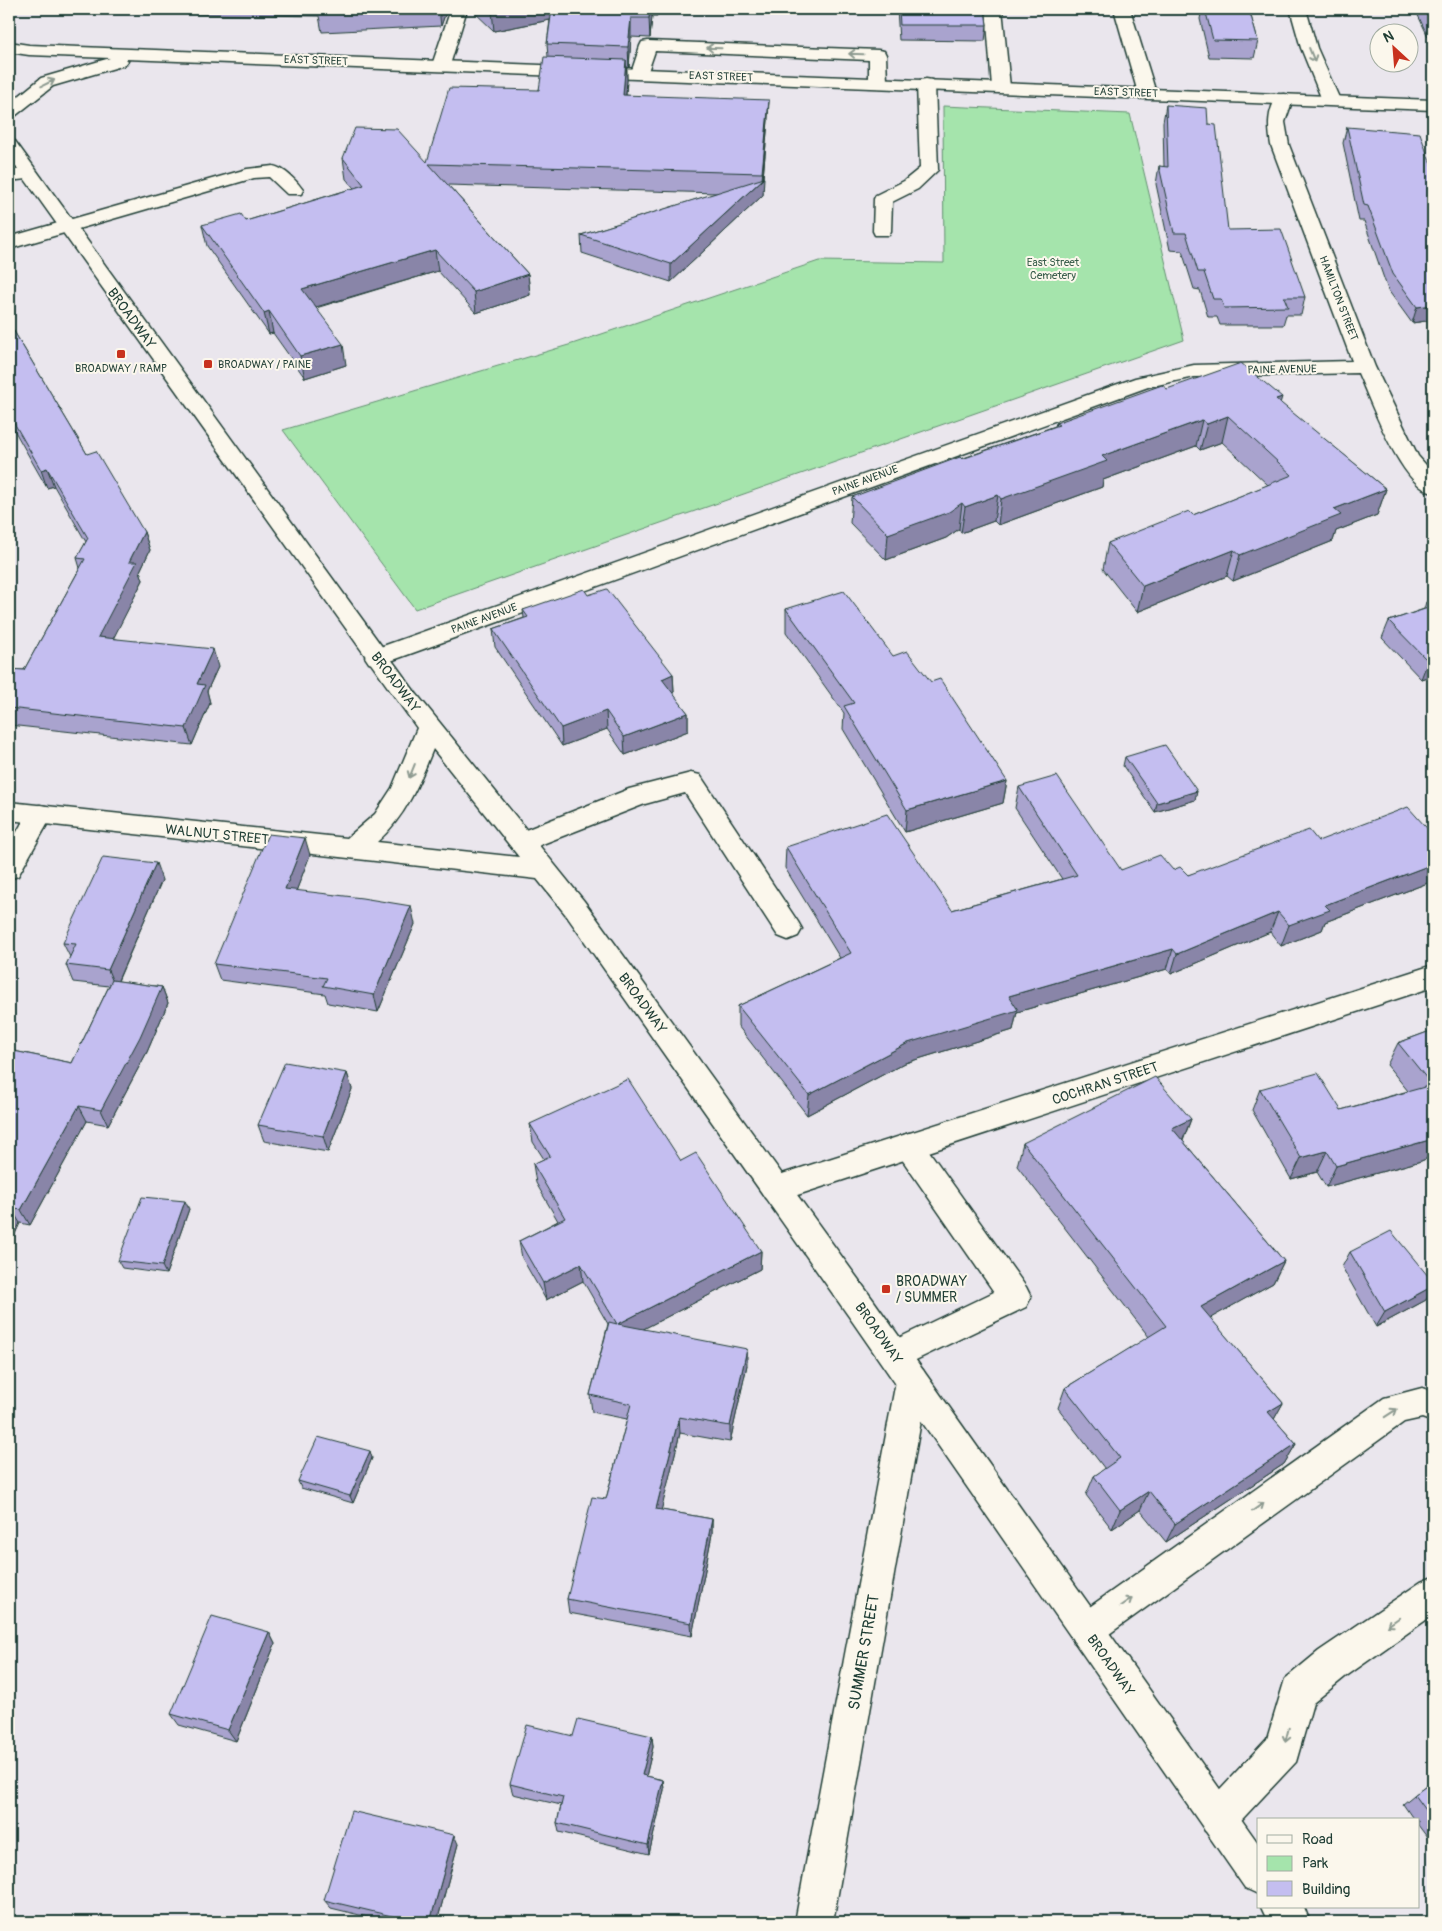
<svg xmlns="http://www.w3.org/2000/svg" width="1442" height="1931" font-family="Pangolin,sans-serif">
<style>
.green{fill:#a5e4ac;stroke:#629070}
.lines{fill:none;stroke-linecap:round;stroke-linejoin:round}
.lane-casing{stroke:#1f3d34;stroke-width:3}
.street-casing{stroke:#1f3d34;stroke-width:3}
.secondary-casing{stroke:#1f3d34;stroke-width:3}
.lane{fill:#fbf7ec;fill-rule:evenodd}
.street{fill:#fbf7ec;fill-rule:evenodd}
.secondary{fill:#fbf7ec;fill-rule:evenodd}
.wall{fill:#a9a3ce;stroke:#1f3d34}
.shaded-wall{fill:#8985a8;stroke:#1f3d34}
.building{fill:#c4bef0;stroke:#1f3d34}
.oneway{stroke:#8d9a90}
.poi-dot{fill:#c8321e;stroke:#fbf7ec;stroke-width:2}
.labels{text-anchor:middle;stroke-width:4;stroke-linejoin:round;paint-order:stroke}
.far-street-label{font-size:11px;fill:#1f3d34;stroke:#fbf7ec}
.far-park-label{font-size:11px;fill:#3a5e4c;stroke:#fbf7ec}
.far-poi-label{font-size:11px;fill:#1f3d34;stroke:#fbf7ec;text-anchor:start}
.street-label{font-size:14px;fill:#1f3d34;stroke:#fbf7ec}
.poi-label{font-size:14px;fill:#1f3d34;stroke:#fbf7ec;text-anchor:start}
.near-street-label{font-size:16px;fill:#1f3d34;stroke:#fbf7ec}
</style>
<rect width="100%" height="100%" fill="#eae6ed"/>
<filter id="ink" filterUnits="userSpaceOnUse"><feTurbulence type="fractalNoise" baseFrequency=".02" numOctaves="2"/><feDisplacementMap in="SourceGraphic" scale="10" xChannelSelector="R" yChannelSelector="G"/><feConvolveMatrix kernelMatrix="1 2 1 2 8 2 1 2 1" color-interpolation-filters="sRGB"/></filter>
<g filter="url(#ink)">
<path class="green" d="M943,106L1130,114L1184,340L415,609L283,430L572,344L819,261L944,263Z"/>
<g class="lines">
<g class="lane-casing">
<g id="lane">
<path d="M451,9H467L450,65L447,69H435L432,65Z"/>
<path d="M986,9H1002L1010,87L1007,91H995L992,87Z"/>
<path d="M1114,9H1130L1156,93L1153,97H1141L1138,93Z"/>
<path d="M648,41L878,50L884,51L886,55L887,82L884,86H872L869,82V60L655,51L646,77H634L631,73L640,46L642,42Z"/>
<path d="M926,79L932,80L935,84L938,170L918,189L892,202L891,231L889,235H875L873,231L874,199L876,195L904,181L920,168L917,84L920,80Z"/>
<path d="M273,166C284,168 297,181 303,190L301,194H287L269,177L254,178L9,249V237L247,169Z"/>
<path d="M29,168L35,170L38,174L35,178L9,181V171Z"/>
<path d="M691,773L700,775L798,922L802,929L798,936L788,940L778,936L685,793L645,804L522,852L513,849L509,842L513,835L629,789Z"/>
<path d="M909,1133L919,1137L1026,1287L1031,1297L1026,1307L895,1370L884,1365L879,1355L884,1345L994,1292L899,1155L894,1146L899,1137Z"/>
<path d="M1422,1388L1433,1392V1422L1422,1418L1404,1422L1098,1642L1086,1648L1074,1642L1068,1630L1074,1618L1384,1398Z"/>
<path d="M1433,1577V1615L1345,1677L1313,1703L1296,1762L1231,1831L1218,1837L1205,1831L1199,1818L1205,1805L1267,1739L1285,1679L1319,1651L1421,1582Z"/>
</g>
</g>
<g class="street-casing">
<g id="street">
<path d="M1290,9H1306L1317,48L1340,100L1337,104H1325L1322,100L1301,48Z"/>
<path d="M1284,94L1290,95L1293,99L1285,122L1289,145L1375,367L1418,456L1433,473V493C1401,486 1371,402 1358,373L1194,377L1148,387L385,663L377,665L369,663L365,657L369,651L1135,378L1194,365L1352,361L1271,145C1268,127 1267,111 1278,95Z"/>
<path d="M40,805L49,807L53,814L18,876L9,879V846L31,807Z"/>
<path d="M1433,965V987L776,1202L765,1198L761,1189L765,1180L776,1176Z"/>
<path d="M912,1366L923,1370L928,1381L833,1922H795L896,1381L901,1370Z"/>
</g>
</g>
<g class="secondary-casing">
<g id="secondary">
<path d="M9,42L29,45L1433,100V110L126,59L128,61L125,65L53,86L15,116L9,117V104L41,78L110,58L29,55L9,52Z"/>
<path d="M9,140L15,141L415,692L584,901L874,1301L1258,1843V1894L1245,1888L852,1321L566,915L537,879L9,820V802L347,838L375,814L392,788L417,728L9,157ZM433,749L519,857L377,842C406,816 419,784 433,749Z"/>
<path d="M1261,1907H1304L1310,1922H1268Z"/>
</g>
</g>
<use href="#lane" class="lane"/>
<use href="#street" class="street"/>
<use href="#secondary" class="secondary"/>
</g>
<g class="wall">
<path d="M194,9H447L441,26L322,32L319,16L196,14Z"/>
<path d="M471,9H658L657,16H652L650,38L631,37L629,67H627V80L626,95L768,120L763,178V195L671,282L582,253L581,235L717,193L448,185L528,274L530,295L476,313L438,271L316,308L346,365L305,378L273,333L269,334L207,246L202,225L246,221L354,188L346,179L343,158L427,162L539,90L548,57L547,44L550,20L494,31Z"/>
<path d="M897,9H985L987,25L985,41L899,40Z"/>
<path d="M1202,9H1249L1258,41L1254,58L1209,57L1200,19Z"/>
<path d="M1415,9H1433V47Z"/>
<path d="M1166,105L1208,124L1228,230L1305,297L1301,315H1286L1283,325H1220L1217,317H1208L1200,290L1194,289L1182,251L1170,250L1156,184L1159,166L1164,167L1163,122Z"/>
<path d="M1347,127L1433,320L1412,323L1388,290L1364,221H1359L1343,143Z"/>
<path d="M9,323L87,454L144,532L150,550L140,571L143,580L113,638L218,667L207,691L210,703L192,745L9,725V669L24,670L80,568L77,558L86,542L54,486L47,488L9,421Z"/>
<path d="M1167,389L1280,403L1386,489L1377,515L1336,531L1333,541L1233,581L1227,576L1137,612L1103,569L1108,543L1193,515L1268,485L1222,442L1200,450L1196,446L1103,480L1102,487L998,525L994,521L961,533L959,529L946,538L886,560L850,523L852,497L1055,426L1056,423Z"/>
<path d="M588,595L673,674L674,692L672,693L688,713V731L625,755L607,729L562,746L495,647L493,629L524,618L523,610Z"/>
<path d="M1433,600V675L1421,679L1382,638L1389,621L1424,609L1426,602Z"/>
<path d="M786,609L893,656L1007,781L1003,803L905,832L843,729L844,713L786,632Z"/>
<path d="M1125,757L1197,791L1195,800L1155,812L1123,766Z"/>
<path d="M1019,787L1121,870H1173L1188,875L1318,841L1433,835V881L1325,922L1322,930L1281,946L1270,932L1171,974L1167,969L1017,1012L1013,1030L905,1063L807,1115L738,1026V1006L840,958L785,868L786,847L952,910L1062,879L1015,808Z"/>
<path d="M310,855L296,891L415,924L378,1012L328,1003L325,994L220,980L214,964Z"/>
<path d="M162,880L118,981L162,987L168,1003L147,1052L108,1125L87,1121L30,1225L20,1223L9,1247V1050L72,1063L109,986L73,982L66,965L70,957L63,943Z"/>
<path d="M1433,1030V1156L1421,1161L1326,1187L1317,1172L1291,1179L1252,1110L1260,1089L1341,1110L1408,1091L1387,1065L1398,1043Z"/>
<path d="M347,1073L352,1089L328,1152L264,1141L258,1125Z"/>
<path d="M1191,1119L1183,1141L1284,1261L1273,1283L1210,1318L1283,1403L1274,1419L1296,1444L1284,1464L1166,1542L1140,1510L1112,1529L1086,1495L1094,1476L1105,1469L1058,1408L1065,1388L1149,1337L1017,1166L1023,1143Z"/>
<path d="M530,1124L681,1161L761,1251L760,1269L643,1329L747,1365L730,1442L680,1433L661,1510L712,1519V1534L692,1636L569,1613L567,1599L606,1499L627,1419L592,1412L590,1395L608,1324L583,1281L546,1300L522,1258L519,1241L558,1221L536,1183L533,1164L544,1159L533,1142Z"/>
<path d="M189,1209L166,1274L122,1268L118,1261Z"/>
<path d="M1350,1252L1433,1282V1288L1426,1300L1376,1327L1342,1267Z"/>
<path d="M372,1458L353,1503L301,1488L298,1481Z"/>
<path d="M269,1632L275,1644L236,1741L179,1725L171,1714Z"/>
<path d="M573,1736H652L653,1747L646,1776L663,1780L664,1790L649,1854L559,1832L557,1823L561,1805L513,1794L510,1784Z"/>
<path d="M1433,1781V1845L1418,1825V1820H1414L1403,1804L1414,1795Z"/>
<path d="M458,1844L437,1922H388L331,1908L324,1900Z"/>
</g>
<g class="shaded-wall">
<path d="M439,9H447L441,26Z"/>
<path d="M506,9H554L555,19L494,31L492,11Z"/>
<path d="M650,9H652V16L650,38L649,18Z"/>
<path d="M631,18V37L629,67L628,47Z"/>
<path d="M626,60L627,80L624,116L623,95Z"/>
<path d="M769,100L768,120L763,178H764L763,195L671,282V264L762,180Z"/>
<path d="M435,250L438,271L306,310L302,289Z"/>
<path d="M528,274L530,295L476,313L474,292Z"/>
<path d="M1433,305V320L1412,323L1417,307Z"/>
<path d="M269,311L273,333L269,334L264,313Z"/>
<path d="M343,344L346,365L305,378L300,356Z"/>
<path d="M1282,397L1274,423L1276,399Z"/>
<path d="M1228,416L1222,442L1200,450L1207,424Z"/>
<path d="M1202,420L1196,446L1103,480L1102,487L998,525L1001,499L1102,456Z"/>
<path d="M47,468L54,486L47,488L41,470Z"/>
<path d="M1386,489L1377,515L1336,531L1333,541L1233,581L1240,555L1334,509Z"/>
<path d="M998,495L994,521L961,533L965,507Z"/>
<path d="M962,503L959,529L946,538L886,560L888,534Z"/>
<path d="M144,532L150,550L140,571L143,580L105,655L98,637L129,562Z"/>
<path d="M1234,550L1227,576L1137,612L1143,586Z"/>
<path d="M213,649L218,667L207,691L210,703L192,745L186,728L197,684Z"/>
<path d="M1433,659V675L1421,679L1428,661Z"/>
<path d="M673,674L674,692L662,697V679Z"/>
<path d="M606,711L607,729L562,746L561,728Z"/>
<path d="M688,713V731L625,755L624,737Z"/>
<path d="M1007,781L1003,803L905,832L907,810Z"/>
<path d="M1197,791L1195,800L1155,812L1157,803Z"/>
<path d="M305,838L310,855L290,907L285,889Z"/>
<path d="M156,863L162,880L115,987L108,970Z"/>
<path d="M1433,864V881L1325,922L1322,930L1281,946L1289,925L1325,905Z"/>
<path d="M411,906L415,924L378,1012L374,995Z"/>
<path d="M1278,912L1270,932L1171,974L1177,954Z"/>
<path d="M1173,949L1167,969L1017,1012L1013,1030L905,1063L807,1115L809,1095L908,1043L1009,996Z"/>
<path d="M162,987L168,1003L147,1052L108,1125L101,1110Z"/>
<path d="M347,1073L352,1089L328,1152L323,1136Z"/>
<path d="M79,1106L87,1121L30,1225L21,1210Z"/>
<path d="M1191,1119L1182,1142L1172,1128Z"/>
<path d="M1433,1139V1156L1421,1161L1326,1187L1336,1166Z"/>
<path d="M1327,1151L1317,1172L1291,1179L1301,1158Z"/>
<path d="M185,1201L189,1209L166,1274L162,1266Z"/>
<path d="M11,1208L20,1223L9,1247V1214Z"/>
<path d="M761,1251L760,1269L620,1341L618,1324Z"/>
<path d="M1284,1261L1273,1283L1191,1329L1201,1307Z"/>
<path d="M581,1264L583,1281L546,1300L543,1283Z"/>
<path d="M1433,1286V1288L1426,1300L1376,1327L1385,1312Z"/>
<path d="M747,1349V1365L730,1442V1426Z"/>
<path d="M1283,1403L1272,1423L1268,1412Z"/>
<path d="M679,1417L680,1433L658,1524L656,1509Z"/>
<path d="M1296,1444L1284,1464L1166,1542L1175,1524Z"/>
<path d="M370,1451L372,1458L353,1503L350,1496Z"/>
<path d="M1149,1491L1140,1510L1112,1529L1120,1510Z"/>
<path d="M712,1519V1534L692,1636L691,1623Z"/>
<path d="M269,1632L275,1644L236,1741L228,1730Z"/>
<path d="M652,1736L653,1747L644,1785L642,1775Z"/>
<path d="M663,1780L664,1790L649,1854L648,1845Z"/>
<path d="M454,1835L458,1844L437,1922H430Z"/>
</g>
<g class="building">
<path d="M321,9H400L319,13Z"/>
<path d="M489,9H506L492,11Z"/>
<path d="M552,9H650L649,18H631L628,47L547,44Z"/>
<path d="M899,9H985L987,25H900Z"/>
<path d="M1205,9H1249L1258,41L1213,40Z"/>
<path d="M544,57L626,60L623,95L769,100L762,173L429,164L528,274L474,292L435,250L302,289L343,344L300,356L269,311L264,313L202,225L241,214L246,221L364,185L343,158L355,128L397,129L427,162L449,88L539,90Z"/>
<path d="M1166,105L1207,108L1208,124L1216,125L1228,230L1281,229L1305,297H1284L1288,307L1224,308L1221,299H1213L1204,272H1198L1186,233H1174L1159,166L1168,167Z"/>
<path d="M1347,127L1420,133L1433,171V305L1417,307L1393,274L1368,206L1364,205Z"/>
<path d="M764,178L671,264L581,235Z"/>
<path d="M9,323L87,454L96,451L144,532L129,562H137L98,637L213,649L197,684L205,685L186,728L9,708V669L24,670L85,559L77,558L88,538L47,468L41,470L9,414Z"/>
<path d="M1241,363L1282,397L1276,399L1386,489L1334,509L1341,515L1240,555L1234,550L1143,586L1108,543L1189,511L1193,515L1292,475L1228,416L1207,424L1202,420L1102,456L1107,461L1001,499L998,495L965,507L962,503L949,512L888,534L852,497L960,457L962,459L1059,425L1056,423L1162,385L1167,389Z"/>
<path d="M584,589L588,595L607,589L673,674L662,679L688,713L624,737L606,711L561,728L493,629L528,617L523,610Z"/>
<path d="M844,591L893,656L907,651L931,682L940,679L1007,781L907,810L844,706L854,703L786,609Z"/>
<path d="M1433,600V659L1428,661L1389,621L1431,607L1426,602Z"/>
<path d="M1165,745L1197,791L1157,803L1125,757Z"/>
<path d="M1057,776L1121,870L1160,855L1173,870L1180,867L1188,875L1309,830L1318,841L1408,807L1433,835V864L1325,905L1330,910L1289,925L1278,912L1177,954L1173,949L1009,996L1018,1010L908,1043L809,1095L738,1006L851,953L786,847L887,814L952,910L1077,875L1019,787Z"/>
<path d="M268,834L305,838L285,889L362,898L411,906L374,995L323,986L327,978L214,964Z"/>
<path d="M103,857L156,863L108,970L66,965L76,944L63,943Z"/>
<path d="M112,980L162,987L140,1037L101,1110L79,1106L21,1210L11,1208L9,1214V1050L72,1063Z"/>
<path d="M1433,1030V1139L1336,1166L1327,1151L1301,1158L1260,1089L1318,1073L1341,1110L1432,1085L1398,1043Z"/>
<path d="M285,1062L347,1073L323,1136L258,1125Z"/>
<path d="M1155,1077L1191,1119L1172,1128L1284,1261L1201,1307L1283,1403L1268,1412L1296,1444L1175,1524L1149,1491L1120,1510L1094,1476L1120,1458L1065,1388L1166,1326L1023,1143Z"/>
<path d="M628,1079L681,1161L696,1153L761,1251L618,1324L747,1349L730,1426L679,1417L656,1509L712,1519L691,1623L567,1599L592,1497L606,1499L631,1404L590,1395L609,1322L617,1324L581,1264L543,1283L519,1241L565,1218L533,1164L550,1156L530,1124Z"/>
<path d="M142,1197L185,1201L162,1266L118,1261Z"/>
<path d="M1391,1231L1433,1282V1286L1385,1312L1350,1252Z"/>
<path d="M318,1437L370,1451L350,1496L298,1481Z"/>
<path d="M212,1616L269,1632L228,1730L171,1714Z"/>
<path d="M578,1719L652,1736L642,1775L663,1780L648,1845L557,1823L563,1797L510,1784L527,1725L573,1736Z"/>
<path d="M1433,1781V1821L1414,1795Z"/>
<path d="M351,1811L454,1835L430,1922H417L324,1900Z"/>
</g>
<defs><path id="oneway-shaft" d="M-6 0H5M1.5-3L5.5 0L1.5 3" fill="none" stroke-width="1.6" stroke-linecap="round" stroke-linejoin="round" transform="scale(1.25)"/></defs>
<g class="oneway">
<use href="#oneway-shaft" transform="translate(714 48) rotate(-178)"/>
<use href="#oneway-shaft" transform="translate(856 54) rotate(-178)"/>
<use href="#oneway-shaft" transform="translate(1312 55) rotate(68)"/>
<use href="#oneway-shaft" transform="translate(48 83) rotate(-26)"/>
<use href="#oneway-shaft" transform="translate(412 771) rotate(112)"/>
<use href="#oneway-shaft" transform="translate(1391 1413) rotate(-33)"/>
<use href="#oneway-shaft" transform="translate(1258 1507) rotate(-36)"/>
<use href="#oneway-shaft" transform="translate(1126 1602) rotate(-35)"/>
<use href="#oneway-shaft" transform="translate(1393 1622) rotate(145)"/>
<use href="#oneway-shaft" transform="translate(1287 1735) rotate(104)"/>
</g>
</g>
<g class="poi-dot">
<rect x="116" y="349" width="10" height="10" rx="2.5"/>
<rect x="203" y="359" width="10" height="10" rx="2.5"/>
<rect x="881" y="1284" width="10" height="10" rx="2.5"/>
</g>
<g class="labels">
<g class="far-street-label">
<text transform="translate(316 60) rotate(2)" y="4">EAST STREET</text>
<text transform="translate(721 76) rotate(2)" y="4">EAST STREET</text>
<text transform="translate(1126 92) rotate(2)" y="4">EAST STREET</text>
<text transform="translate(1339 298) rotate(69)" y="4">HAMILTON STREET</text>
<text transform="translate(1282 369) rotate(-1)" y="4">PAINE AVENUE</text>
<text transform="translate(865 480) rotate(-20)" y="4">PAINE AVENUE</text>
<text transform="translate(484 618) rotate(-20)" y="4">PAINE AVENUE</text>
</g>
<g class="far-park-label">
<text x="1053" y="266">East Street<tspan x="1053" dy="13">Cemetery</tspan></text>
</g>
<g class="far-poi-label">
<text x="218" y="368">BROADWAY / PAINE</text>
<text x="121" y="372" text-anchor="middle">BROADWAY / RAMP</text>
</g>
<g class="street-label">
<text transform="translate(132 318) rotate(54)" y="5">BROADWAY</text>
<text transform="translate(396 682) rotate(53)" y="5">BROADWAY</text>
<text transform="translate(217 834) rotate(6)" y="5">WALNUT STREET</text>
<text transform="translate(643 1003) rotate(54)" y="5">BROADWAY</text>
<text transform="translate(1105 1083) rotate(-18)" y="5">COCHRAN STREET</text>
<text transform="translate(879 1333) rotate(55)" y="5">BROADWAY</text>
<text transform="translate(1111 1665) rotate(55)" y="5">BROADWAY</text>
</g>
<g class="poi-label">
<text x="896" y="1286">BROADWAY<tspan x="896" dy="16">/ SUMMER</tspan></text>
</g>
<g class="near-street-label">
<text transform="translate(863 1652) rotate(-80)" y="6">SUMMER STREET</text>
</g>
</g>
<rect width="1442" height="1931" fill="none" stroke="#fbf7ec" stroke-width="30"/>
<rect x="15" y="15" width="1412" height="1901" fill="none" stroke="#1f3d34" stroke-width="2" filter="url(#ink)"/>
<rect x="1257" y="1818" width="162" height="90" fill="#fbf7ec" stroke="#a3ada2"/>
<rect x="1267" y="1835" width="25" height="8" fill="#fbf7ec" stroke="#a3ada2"/>
<text x="1302" y="1844" font-size="15" fill="#1f3d34">Road</text>
<rect x="1267" y="1856" width="25" height="15" fill="#a5e4ac" stroke="#a3ada2"/>
<text x="1302" y="1868" font-size="15" fill="#1f3d34">Park</text>
<rect x="1267" y="1881" width="25" height="15" fill="#c4bef0" stroke="#a3ada2"/>
<text x="1302" y="1894" font-size="15" fill="#1f3d34">Building</text>
<g transform="translate(1394 48) rotate(334)"><circle r="24" fill="#fbf7ec" stroke="#a3ada2"/>
<path d="M0-4L9 19L0 12L-9 19Z" fill="#c8321e"/>
<text y="-8" font-size="14" font-weight="bold" text-anchor="middle" fill="#1f3d34">N</text>
</g>
</svg>
